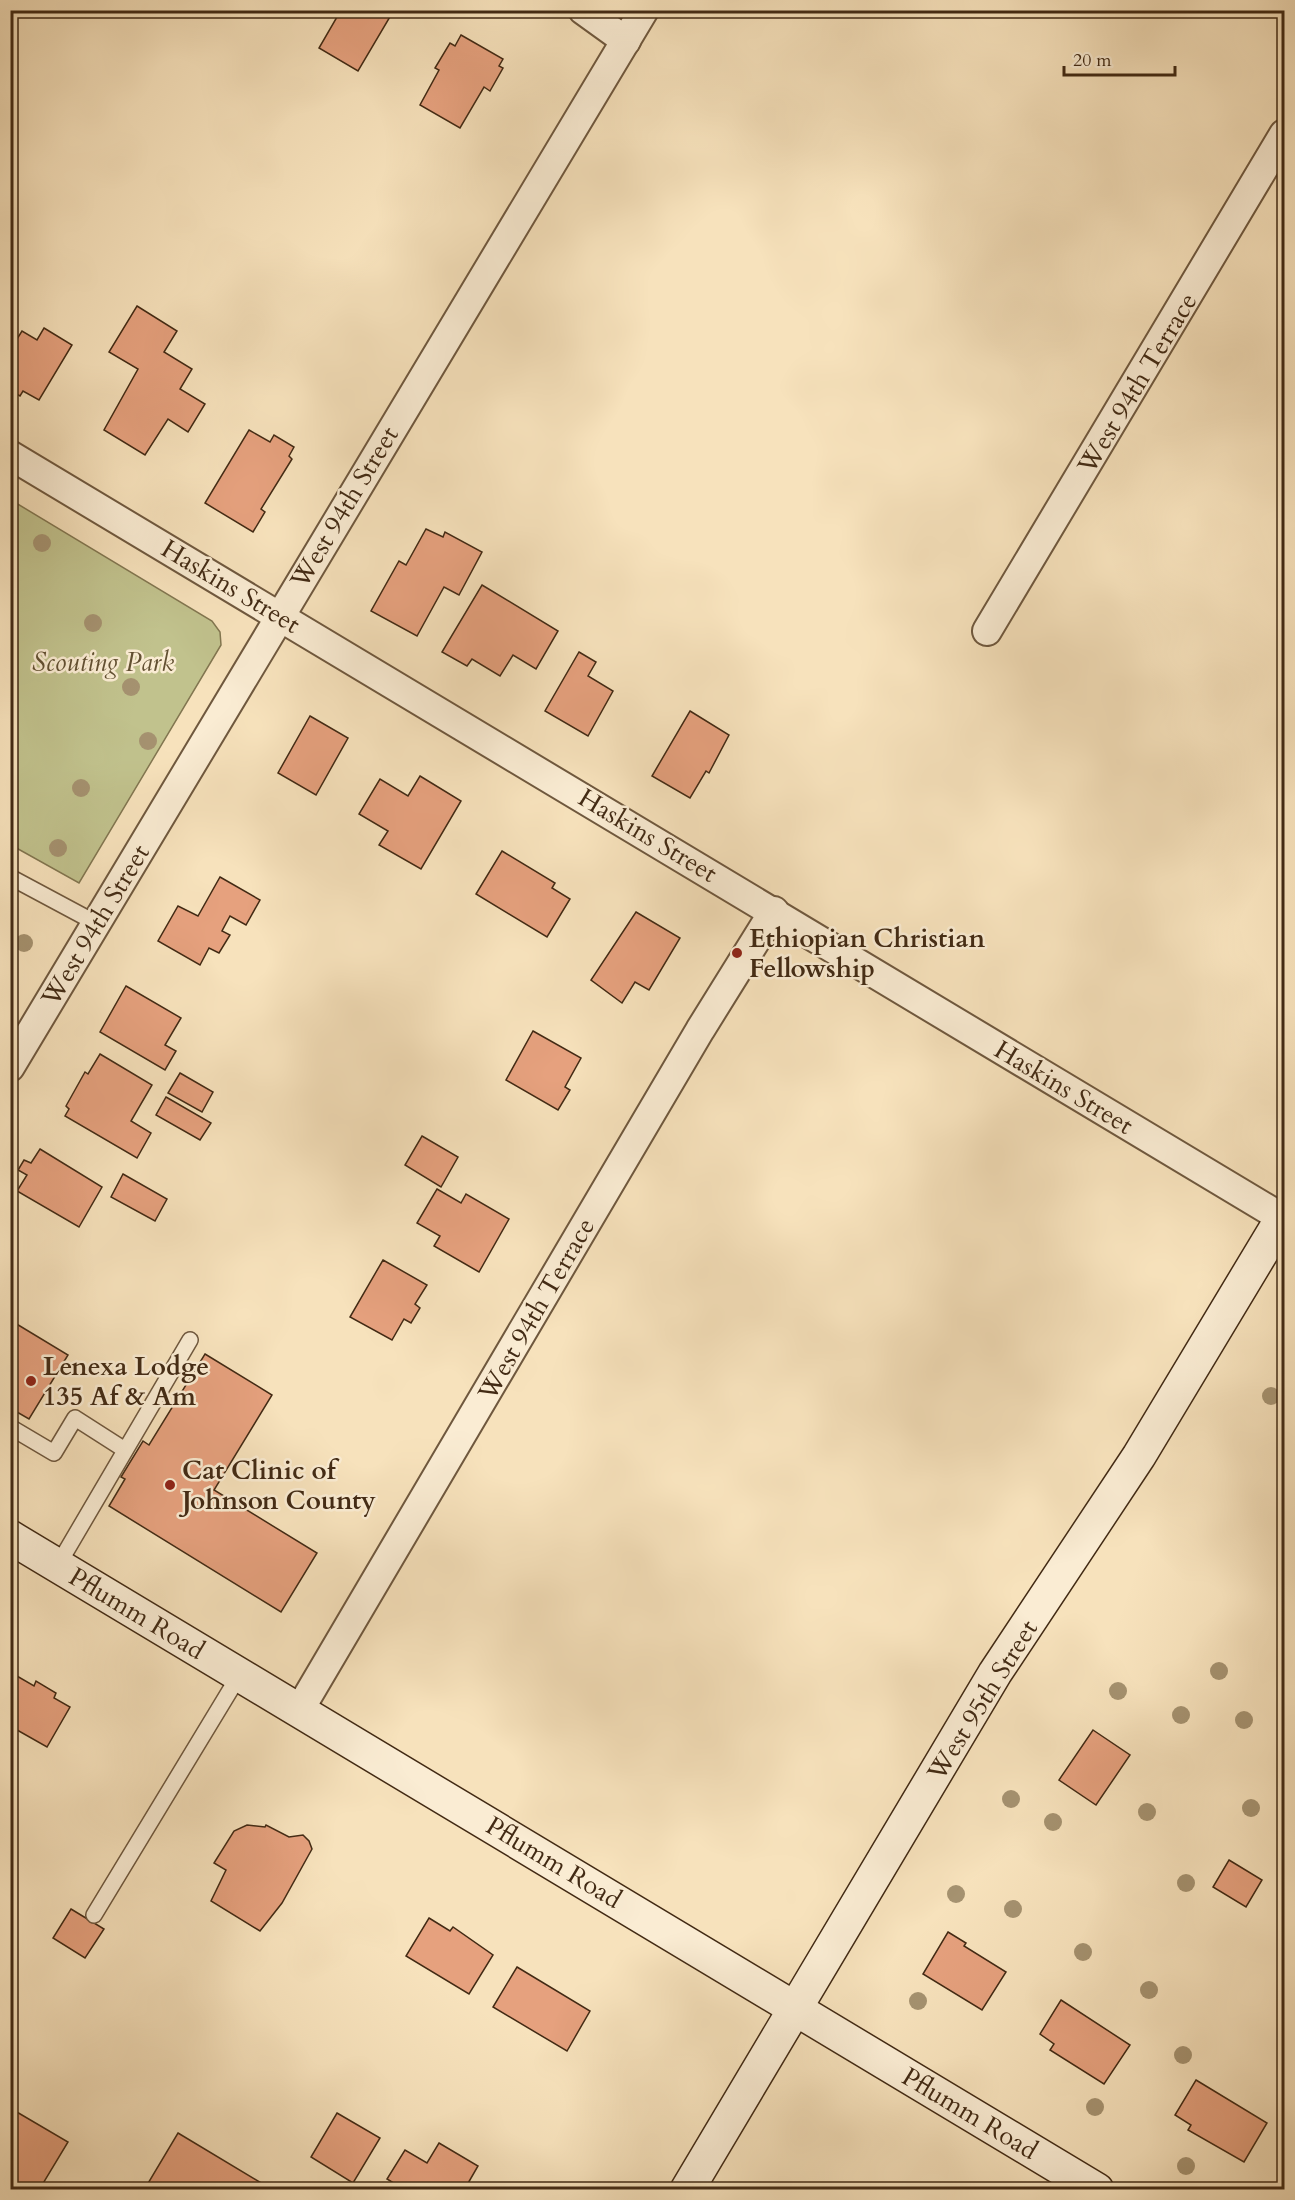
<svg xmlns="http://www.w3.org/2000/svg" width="1295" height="2200" font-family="Cardo,serif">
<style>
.green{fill:#c1c28d;stroke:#827650;stroke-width:1.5}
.building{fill:#e6a17e;stroke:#422a14;stroke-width:1.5}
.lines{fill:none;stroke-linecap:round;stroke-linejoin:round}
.lane-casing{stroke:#6f583e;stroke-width:18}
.street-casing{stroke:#6f583e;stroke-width:32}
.secondary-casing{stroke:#422a14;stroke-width:36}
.lane{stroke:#faecd3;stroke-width:15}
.street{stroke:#faecd3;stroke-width:28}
.secondary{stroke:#faecd3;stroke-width:33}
.tree{fill:#a59270}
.poi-dot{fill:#8f2418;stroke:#faecd3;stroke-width:2}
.labels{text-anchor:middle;stroke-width:5;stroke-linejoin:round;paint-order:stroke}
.street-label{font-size:26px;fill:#422a14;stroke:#faecd3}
.park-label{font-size:26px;font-style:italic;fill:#625032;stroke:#faecd3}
.poi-label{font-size:26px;font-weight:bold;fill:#422a14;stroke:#faecd3;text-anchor:start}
</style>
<rect width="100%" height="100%" fill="#f7e2bc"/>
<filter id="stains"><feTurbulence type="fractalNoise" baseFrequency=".00333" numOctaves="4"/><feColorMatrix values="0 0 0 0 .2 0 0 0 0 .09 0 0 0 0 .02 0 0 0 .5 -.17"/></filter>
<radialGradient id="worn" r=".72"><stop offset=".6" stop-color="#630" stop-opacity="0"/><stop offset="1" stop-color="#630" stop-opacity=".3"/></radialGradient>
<path class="green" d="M11,500L212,621L220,632L221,645L79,883L11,845Z"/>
<g class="building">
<path d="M341,10H394L358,71L319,48Z"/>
<path d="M461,35L503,59L499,66L503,68L490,91L484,87L460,128L420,105L439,70L435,68L450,43L455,46Z"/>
<path d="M137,306L177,331L164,352L192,369L180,389L205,404L188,432L168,419L145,455L104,430L138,369L109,352Z"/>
<path d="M44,328L72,345L39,400L23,391L20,396L10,390V350L22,331L37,340Z"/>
<path d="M249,430L270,442L274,435L294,447L289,456L292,459L261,509L265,512L253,532L205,503Z"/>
<path d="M426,529L443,537L445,532L482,552L459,595L444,587L417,636L371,611L399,561L406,565Z"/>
<path d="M482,585L558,631L536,669L513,655L500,676L472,659L467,666L442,652Z"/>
<path d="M579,652L596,662L588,676L613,691L588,736L545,711Z"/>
<path d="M690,711L729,735L709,773L706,771L690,798L652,776Z"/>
<path d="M310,716L348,738L316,795L278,773Z"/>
<path d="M420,776L461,801L421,869L379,845L388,831L359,814L380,779L408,796Z"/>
<path d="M502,851L555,883L552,888L570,899L547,937L476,894Z"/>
<path d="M220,877L260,900L246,925L230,916L222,931L230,935L219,953L209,948L200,965L158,941L178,906L198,916Z"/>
<path d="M636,912L680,938L649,990L635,982L622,1003L591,980Z"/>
<path d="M126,986L181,1018L165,1045L176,1051L165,1070L100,1032Z"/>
<path d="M533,1031L581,1058L565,1087L570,1090L558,1110L506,1080Z"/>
<path d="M100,1054L152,1085L131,1121L151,1133L137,1158L65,1116L69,1109L66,1106L85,1072L88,1074Z"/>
<path d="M180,1073L213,1092L202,1112L168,1093Z"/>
<path d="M166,1097L211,1123L200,1140L156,1115Z"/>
<path d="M422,1136L458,1157L441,1187L405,1165Z"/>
<path d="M40,1149L102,1187L79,1227L17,1191L27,1175L18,1170L24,1160L31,1163Z"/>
<path d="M123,1174L167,1199L155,1221L111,1197Z"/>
<path d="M437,1189L461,1203L466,1194L509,1219L479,1272L434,1246L440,1236L417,1223Z"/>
<path d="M383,1260L427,1285L415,1304L420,1308L411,1323L404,1319L392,1340L350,1317Z"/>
<path d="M10,1320L68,1355L29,1419L10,1408Z"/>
<path d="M205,1354L272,1395L214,1490L317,1553L281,1612L109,1506L125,1479L121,1477L143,1441L149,1445Z"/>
<path d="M10,1672L34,1686L36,1681L56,1693L54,1698L70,1707L47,1747L10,1726Z"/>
<path d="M1093,1730L1130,1755L1096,1805L1059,1780Z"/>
<path d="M247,1825L265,1827L266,1825L289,1837L303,1835L309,1841L312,1849L282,1903L260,1931L211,1901L226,1870L214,1863L234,1831Z"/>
<path d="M1229,1860L1262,1880L1246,1907L1213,1887Z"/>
<path d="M71,1909L104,1929L85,1958L53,1938Z"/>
<path d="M429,1918L450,1931L453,1927L493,1955L469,1994L406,1956Z"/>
<path d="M948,1932L966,1943L964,1946L1006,1972L982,2010L923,1974Z"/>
<path d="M517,1967L590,2011L567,2051L493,2007Z"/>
<path d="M1061,2000L1130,2045L1104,2084L1050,2050L1054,2044L1040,2034Z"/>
<path d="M1196,2080L1267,2123L1244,2162L1188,2130L1191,2125L1175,2115Z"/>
<path d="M10,2108L68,2142L42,2185L48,2190H10Z"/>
<path d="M337,2113L380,2138L353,2183L311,2157Z"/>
<path d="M178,2133L273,2190H144Z"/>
<path d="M439,2143L478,2166L467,2185L472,2190H405L387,2179L405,2150L427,2163Z"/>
</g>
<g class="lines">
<g class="lane-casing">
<g id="lane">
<path d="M10,877L96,923"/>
<path d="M10,1427L54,1453L75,1418L125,1450"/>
<path d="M58,1565L190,1340"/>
<path d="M94,1915L240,1674"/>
</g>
</g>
<g class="street-casing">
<g id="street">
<path d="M583,10L626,41"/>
<path d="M10,455L1284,1219"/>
<path d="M987,631L1284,134"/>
<path d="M10,1067L644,10"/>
<path d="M300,1709L700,1030L774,911"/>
</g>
</g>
<g class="secondary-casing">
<g id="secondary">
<path d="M10,1537L1097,2190"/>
<path d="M687,2190L995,1673L1139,1456L1284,1215"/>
</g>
</g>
<use href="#lane" class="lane"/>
<use href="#street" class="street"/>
<use href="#secondary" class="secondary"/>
</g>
<g class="tree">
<circle cx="42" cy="543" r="9"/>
<circle cx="93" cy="623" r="9"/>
<circle cx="131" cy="687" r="9"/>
<circle cx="148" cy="741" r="9"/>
<circle cx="81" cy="788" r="9"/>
<circle cx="58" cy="848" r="9"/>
<circle cx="24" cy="943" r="9"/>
<circle cx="1271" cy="1396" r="9"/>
<circle cx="1219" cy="1671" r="9"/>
<circle cx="1118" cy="1691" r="9"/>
<circle cx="1181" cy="1715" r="9"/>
<circle cx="1244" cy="1720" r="9"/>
<circle cx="1011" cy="1799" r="9"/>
<circle cx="1251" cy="1808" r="9"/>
<circle cx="1147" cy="1812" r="9"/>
<circle cx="1053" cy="1822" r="9"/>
<circle cx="1186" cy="1883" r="9"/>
<circle cx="956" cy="1894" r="9"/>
<circle cx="1013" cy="1909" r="9"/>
<circle cx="1083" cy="1952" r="9"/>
<circle cx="1149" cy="1990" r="9"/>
<circle cx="918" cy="2001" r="9"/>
<circle cx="1183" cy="2055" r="9"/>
<circle cx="1095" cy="2107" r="9"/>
<circle cx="1186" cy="2166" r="9"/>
</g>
<g class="poi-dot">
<circle cx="737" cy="953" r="6"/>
<circle cx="31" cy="1381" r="6"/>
<circle cx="170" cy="1485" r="6"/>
</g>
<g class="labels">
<g class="street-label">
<text transform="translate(1137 383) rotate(-59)" y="9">West 94th Terrace</text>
<text transform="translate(344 507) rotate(-59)" y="9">West 94th Street</text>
<text transform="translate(231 586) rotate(31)" y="9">Haskins Street</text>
<text transform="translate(648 835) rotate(31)" y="9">Haskins Street</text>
<text transform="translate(95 925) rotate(-59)" y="9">West 94th Street</text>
<text transform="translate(1064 1087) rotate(31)" y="9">Haskins Street</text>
<text transform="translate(536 1309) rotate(-60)" y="9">West 94th Terrace</text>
<text transform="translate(137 1613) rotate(31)" y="9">Pflumm Road</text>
<text transform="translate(982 1700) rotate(-58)" y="9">West 95th Street</text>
<text transform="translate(554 1862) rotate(31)" y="9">Pflumm Road</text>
<text transform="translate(970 2113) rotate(31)" y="9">Pflumm Road</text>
</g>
<g class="park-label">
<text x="103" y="671">Scouting Park</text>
</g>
<g class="poi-label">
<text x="749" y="947">Ethiopian Christian<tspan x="749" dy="30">Fellowship</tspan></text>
<text x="43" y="1375">Lenexa Lodge<tspan x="43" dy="30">135 Af &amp; Am</tspan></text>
<text x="182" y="1479">Cat Clinic of<tspan x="182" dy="30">Johnson County</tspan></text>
</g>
</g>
<rect width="1295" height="2200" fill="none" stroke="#f7e2bc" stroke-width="36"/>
<rect x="12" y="12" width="1271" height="2176" fill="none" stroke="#422a14" stroke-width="3"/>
<rect x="18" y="18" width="1259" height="2164" fill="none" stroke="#422a14" stroke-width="1.5"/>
<path d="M1064 66v9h111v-9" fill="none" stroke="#422a14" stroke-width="3"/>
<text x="1073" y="66" font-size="18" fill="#422a14" stroke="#faecd3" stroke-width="4.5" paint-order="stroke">20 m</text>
<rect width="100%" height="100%" filter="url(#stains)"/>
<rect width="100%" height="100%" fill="url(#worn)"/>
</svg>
